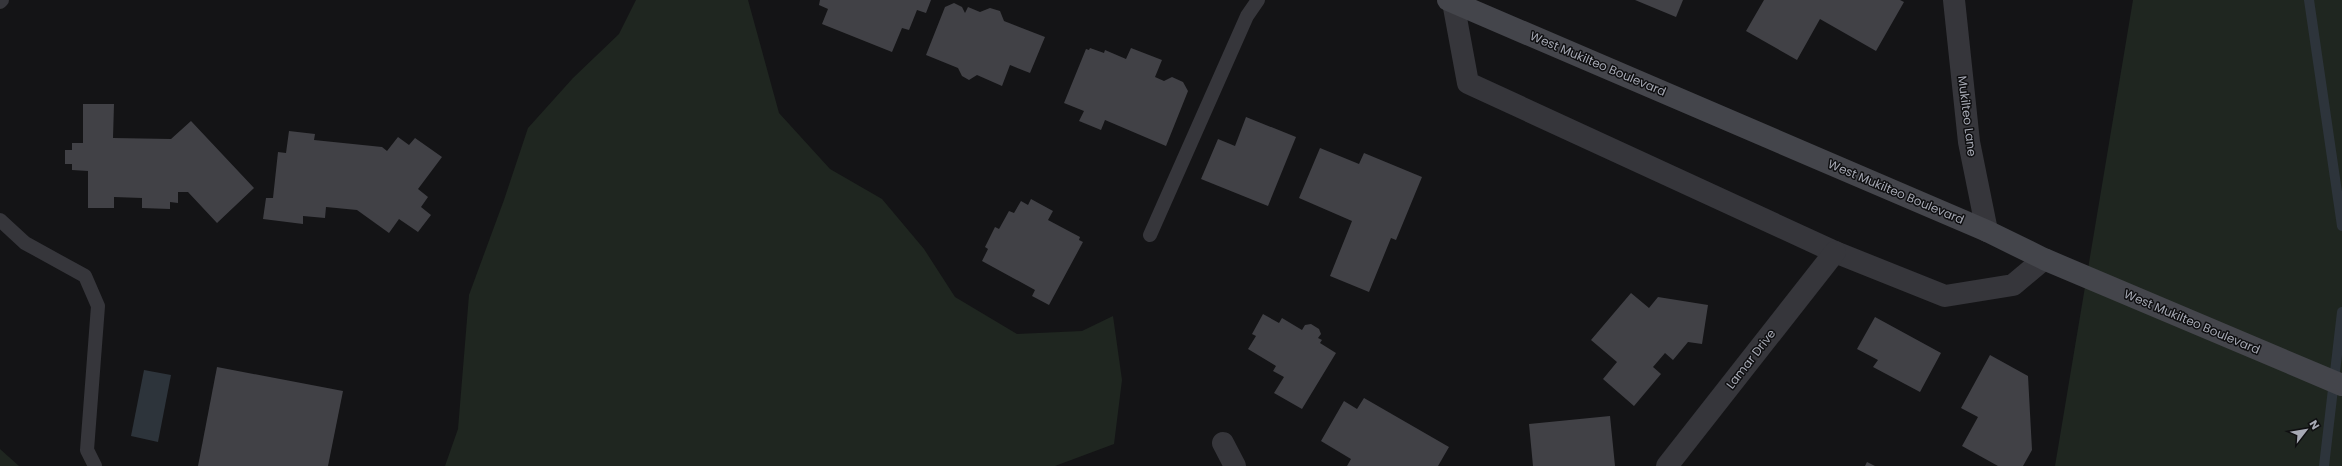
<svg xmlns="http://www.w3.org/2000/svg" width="2342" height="466" font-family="Poppins,sans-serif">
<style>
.green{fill:#1f2620}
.water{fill:#2d343b}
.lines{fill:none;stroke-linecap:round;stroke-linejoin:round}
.stream{stroke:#2d343b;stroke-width:10}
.building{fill:#414146}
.lane{stroke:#36363b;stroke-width:14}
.street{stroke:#36363b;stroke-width:22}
.secondary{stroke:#44454b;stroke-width:22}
.labels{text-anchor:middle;stroke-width:3;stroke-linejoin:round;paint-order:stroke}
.street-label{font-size:12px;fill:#a7aab5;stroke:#0f0f11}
</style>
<rect width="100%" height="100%" fill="#141416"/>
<g class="green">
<path d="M636,0H748L779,113L830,169L882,199L924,249L955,297L1017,334L1082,331L1113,316L1122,380L1114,444L1055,466H445L458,429L469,295L504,200L528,128L573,78L619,34Z"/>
<path d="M2133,0H2342V466H2055Z"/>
<path d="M0,449L19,466H0Z"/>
</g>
<path class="water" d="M144,370L171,375L158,442L131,436Z"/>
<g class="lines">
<g class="stream">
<path d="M2309,0L2342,226"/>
<path d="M2324,466L2342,312"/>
</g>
</g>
<g class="building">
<path d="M820,0H931L926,13L917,10L909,30L902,28L892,52L822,24L828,9L819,5Z"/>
<path d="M1635,0H1683L1676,17Z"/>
<path d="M1764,0H1900L1904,2L1876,51L1820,19L1797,60L1746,31Z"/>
<path d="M954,3L962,7L965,13L968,7L980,12L990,8L1000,11L1004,21L1045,37L1030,73L1010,65L1002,86L977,75L969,80L962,76L958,68L926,55L945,7Z"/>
<path d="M1090,48L1104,53L1105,50L1126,59L1131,48L1162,60L1155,77L1164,81L1172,77L1183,82L1188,91L1166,146L1105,120L1101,130L1079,121L1084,111L1064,103L1086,49L1089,50Z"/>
<path d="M83,104H114L113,138L171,139L191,121L254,188L217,223L188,192H178V203L170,202V209L142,208V198L114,197V208H88V171L72,170V164H65V150H72V143H83Z"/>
<path d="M1246,117L1296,137L1268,206L1201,179L1218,139L1235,146Z"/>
<path d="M289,131L315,134L314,140L382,147L387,151L398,137L409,145L415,138L442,157L418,189L428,197L421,207L431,215L418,232L399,219L389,233L357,210L326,207L325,218L303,216V224L263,219L266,198H273L278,152L286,153Z"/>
<path d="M1320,148L1359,164L1364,153L1422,177L1396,240L1391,238L1369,292L1330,276L1352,221L1299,198Z"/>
<path d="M1031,199L1053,211L1048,220L1080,237L1079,240L1083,242L1049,305L1032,296L1035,290L982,261L988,249L985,247L995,227L999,229L1009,211L1014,213L1021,201L1028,205Z"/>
<path d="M1631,293L1649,308L1658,297L1708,305L1702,344L1688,342L1673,360L1665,353L1653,367L1661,374L1634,406L1603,379L1617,362L1591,340Z"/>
<path d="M1263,314L1279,323L1282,318L1302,330L1305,325L1311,324L1319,329L1321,334L1318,338L1322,340L1320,343L1336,353L1302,409L1274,393L1284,377L1273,371L1276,366L1248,349L1256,336L1252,334Z"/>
<path d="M1875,317L1941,353L1920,392L1873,367L1878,360L1857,349Z"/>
<path d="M1990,355L2028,376L2032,450L2023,466H1998L1962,446L1978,417L1961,408Z"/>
<path d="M217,367L343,391L328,466H198Z"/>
<path d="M1364,398L1449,447L1438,466H1347L1351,459L1321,441L1344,401L1357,409Z"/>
<path d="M1610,416L1615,466H1533L1529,424Z"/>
<path d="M1867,462L1875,466H1865Z"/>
</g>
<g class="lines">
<g class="lane">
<path d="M0,2L2,0"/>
<path d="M0,220L25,243L85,276L98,306L87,450L95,466"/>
<path d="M1150,235L1247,16L1258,0"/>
</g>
<g class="street">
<path d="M1954,0L1969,142L1987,231"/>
<path d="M1453,2L1468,83L1835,252L1945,296L2013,285L2044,259"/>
<path d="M1223,443L1235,466"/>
<path d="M1667,466L1835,252"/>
</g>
<path class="secondary" d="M1448,0L1987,231L2044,259L2342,385"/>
</g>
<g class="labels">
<g class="street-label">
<text transform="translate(1598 64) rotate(23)" y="4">West Mukilteo Boulevard</text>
<text transform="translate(1967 116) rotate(83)" y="4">Mukilteo Lane</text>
<text transform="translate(1896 192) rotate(23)" y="4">West Mukilteo Boulevard</text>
<text transform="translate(2192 322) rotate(23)" y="4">West Mukilteo Boulevard</text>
<text transform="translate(1751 359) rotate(-52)" y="4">Lamar Drive</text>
</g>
</g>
<g transform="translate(2306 430) rotate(59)" stroke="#0f0f11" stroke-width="3" paint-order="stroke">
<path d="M0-3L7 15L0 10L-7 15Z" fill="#a7aab5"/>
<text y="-6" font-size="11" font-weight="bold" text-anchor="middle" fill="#a7aab5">N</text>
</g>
</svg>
